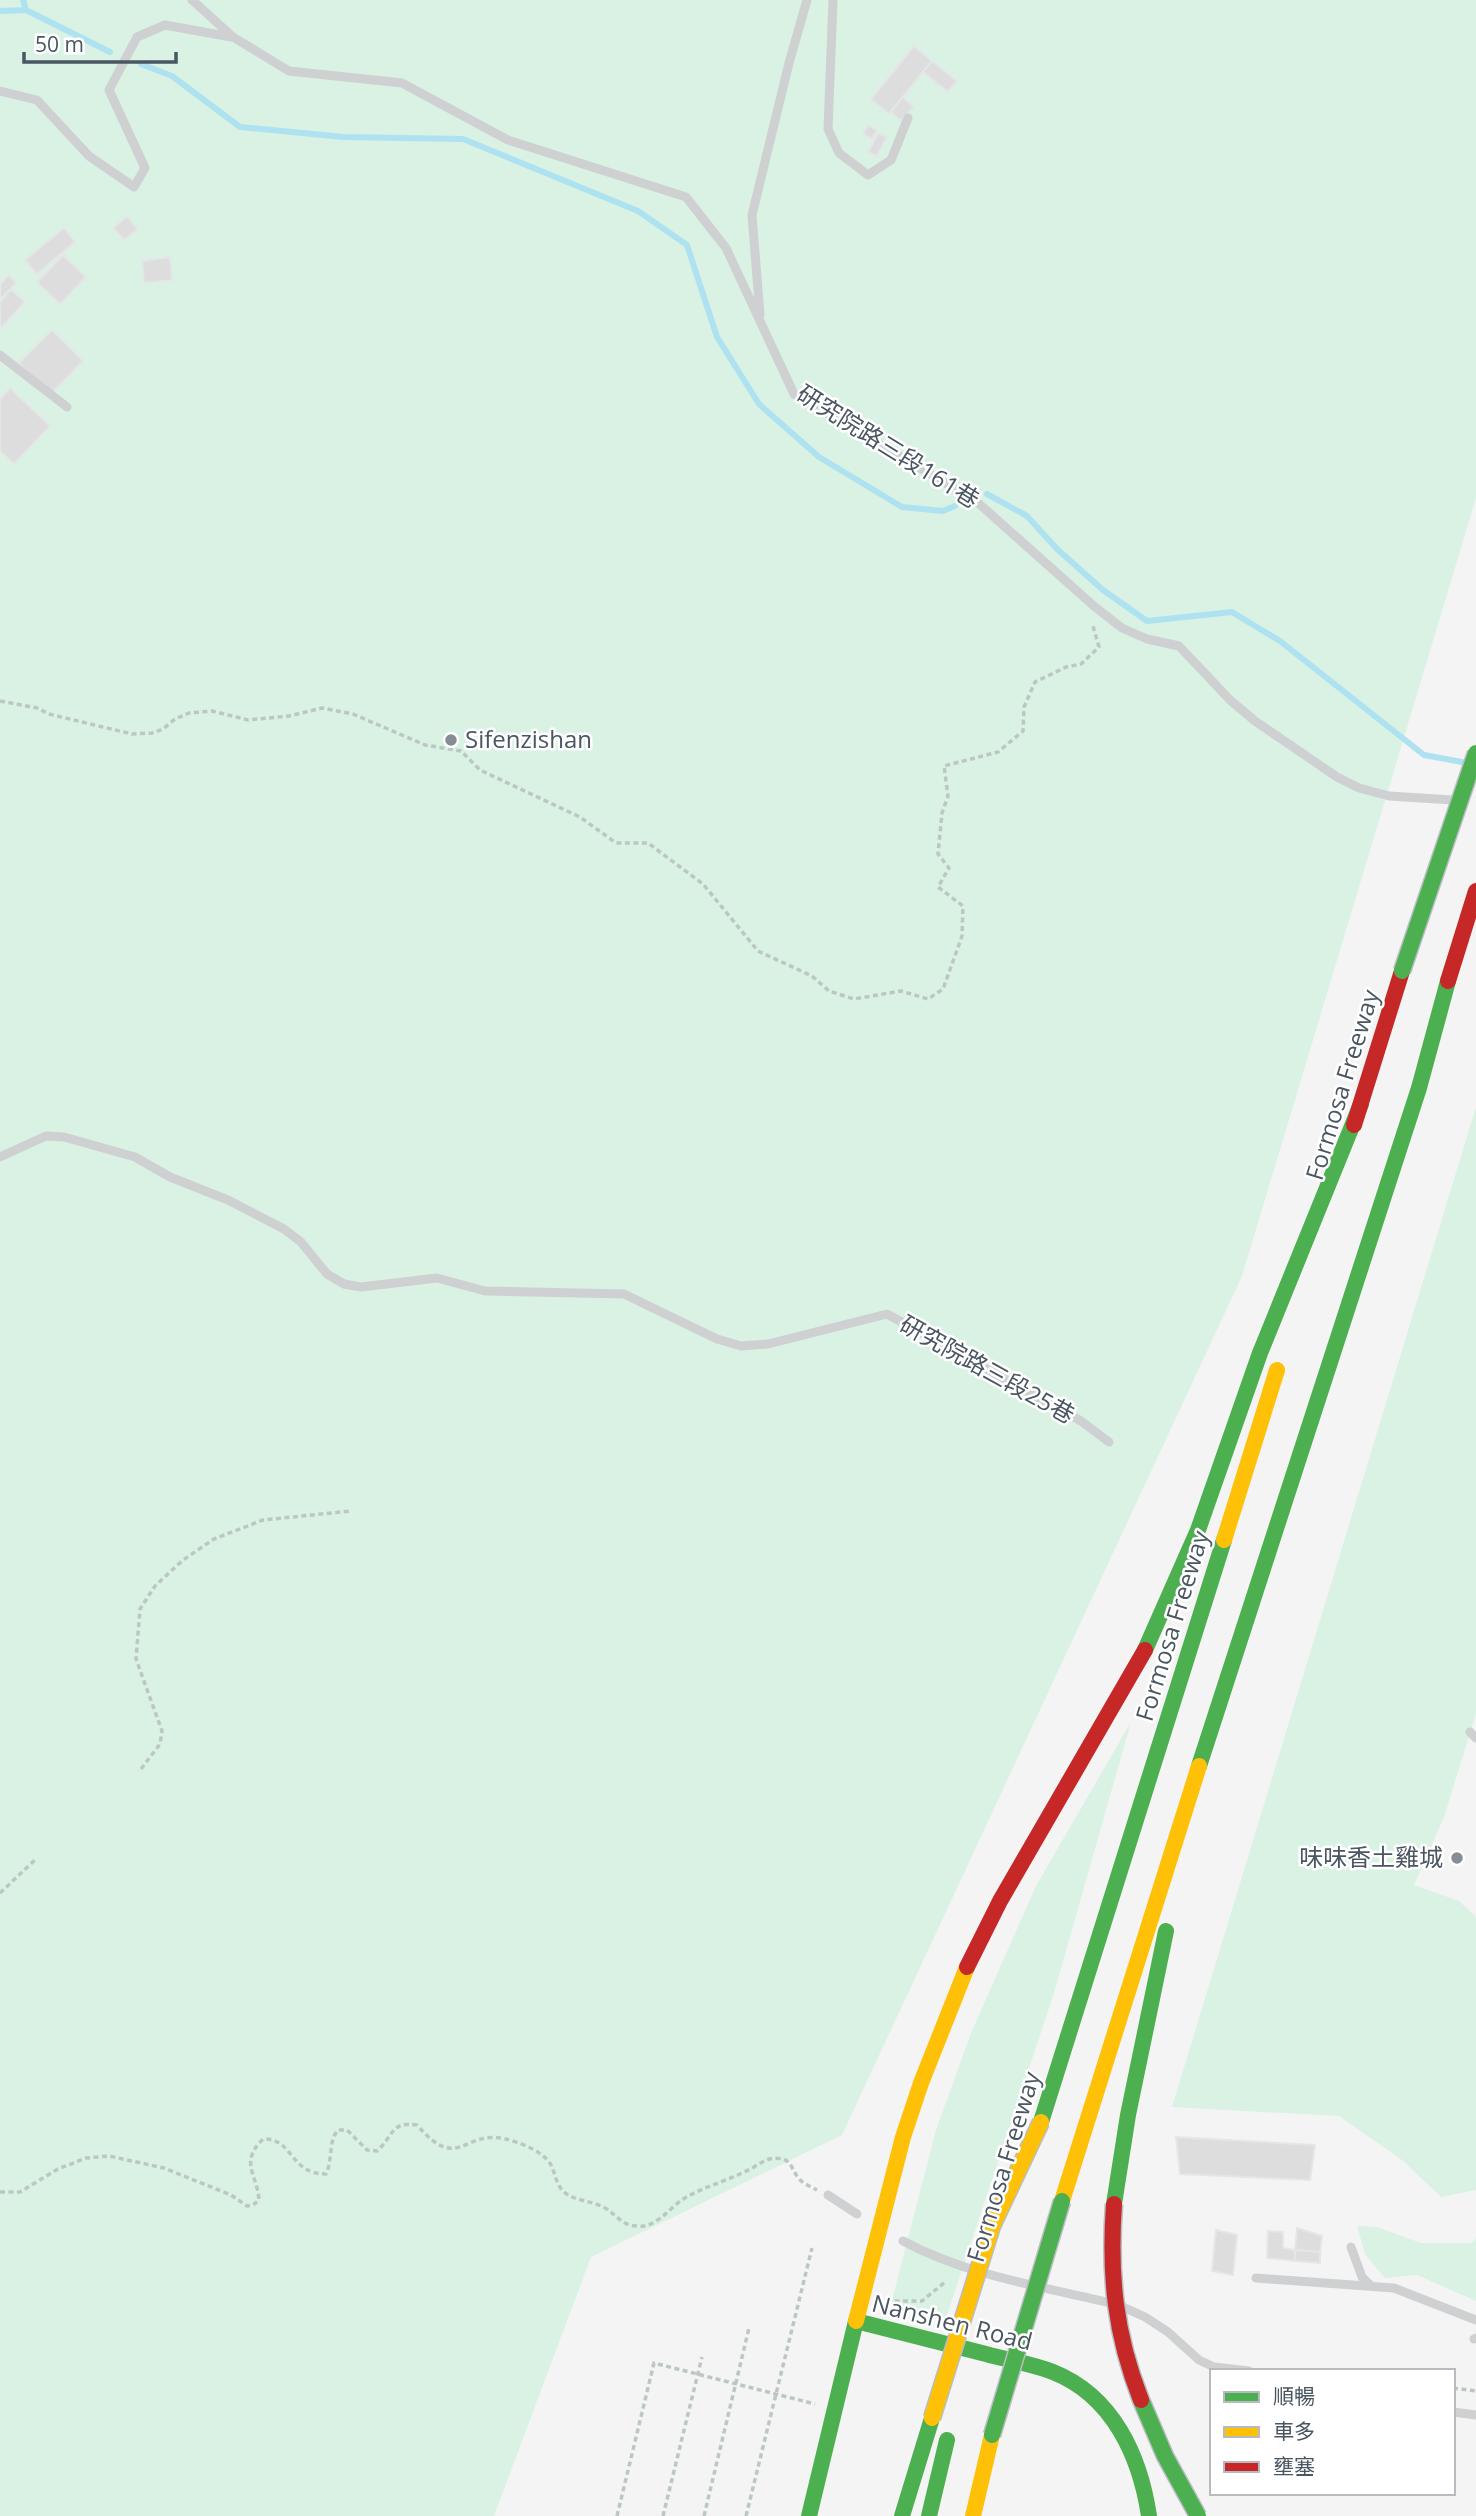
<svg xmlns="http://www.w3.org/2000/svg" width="1476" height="2516" font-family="'Open Sans','Noto Sans TC',sans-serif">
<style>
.green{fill:#d9f2e3}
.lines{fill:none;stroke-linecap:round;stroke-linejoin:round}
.stream{stroke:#aee2f0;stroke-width:6}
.building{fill:#ddddde;stroke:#e5e6e7;stroke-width:2}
.path{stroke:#bcc7c4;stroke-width:3.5;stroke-dasharray:5 3.5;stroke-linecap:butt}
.lane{stroke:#ced0d2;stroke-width:9}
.fast{stroke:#4caf50;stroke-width:16}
.slow{stroke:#ffc107;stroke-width:16}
.jam{stroke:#c62828;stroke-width:16}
.fast-bridge-casing{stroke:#b9bec3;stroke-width:19;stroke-linecap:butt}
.slow-bridge-casing{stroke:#b9bec3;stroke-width:19;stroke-linecap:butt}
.jam-bridge-casing{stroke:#b9bec3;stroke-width:19;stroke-linecap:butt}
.fast-bridge{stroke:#4caf50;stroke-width:16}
.slow-bridge{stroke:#ffc107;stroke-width:16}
.jam-bridge{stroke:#c62828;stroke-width:16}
.poi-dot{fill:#868d94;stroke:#fff;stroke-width:2.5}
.labels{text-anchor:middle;stroke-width:5;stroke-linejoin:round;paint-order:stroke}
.street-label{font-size:24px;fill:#4a5661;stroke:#fff}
.poi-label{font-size:24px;fill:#4a5661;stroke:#fff;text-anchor:start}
</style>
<rect width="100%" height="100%" fill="#f4f4f4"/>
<g class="green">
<path d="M0,0H1476V498L1242,1276L842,2135L591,2257L494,2516H0Z"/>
<path d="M1476,1107V1714L1444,1817L1414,1885L1459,1901L1476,1917V2190L1441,2197L1402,2160L1339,2116L1172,2107Z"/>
<path d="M1131,1722L1054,1993L946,2318L891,2304L936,2130L971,2033L1036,1886Z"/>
<path d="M1357,2226L1377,2227L1421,2243H1472L1476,2238V2301L1417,2275L1385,2278L1365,2254Z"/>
</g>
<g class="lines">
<g class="stream">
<path d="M23,0L26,10L110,52"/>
<path d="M0,11L26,10"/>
<path d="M141,64L172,76L240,127L343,137L463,139L638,211L687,245L717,337L759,404L819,457L902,507L943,511L955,506"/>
<path d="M987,494L1027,516L1057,549L1103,590L1147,621L1232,612L1280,641L1424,755L1462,762"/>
</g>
</g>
<g class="building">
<path d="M914,46L932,61L889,114L871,99Z"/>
<path d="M932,61L957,81L948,92L923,72Z"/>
<path d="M903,97L914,107L901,121L891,112Z"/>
<path d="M868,125L877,130L872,139L863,134Z"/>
<path d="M878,133L887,137L877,156L868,152Z"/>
<path d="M127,216L138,229L124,240L113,228Z"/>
<path d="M64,228L75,242L37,274L25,260Z"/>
<path d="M63,255L86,277L60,304L37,282Z"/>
<path d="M170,257L172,280L144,283L142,261Z"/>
<path d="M9,275L16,283L2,298L0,296V284Z"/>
<path d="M11,289L25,302L2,327L0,325V302Z"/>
<path d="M52,330L83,361L51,394L19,363Z"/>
<path d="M10,388L50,426L14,464L0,451V399Z"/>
<path d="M1176,2137L1315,2145L1310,2180L1180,2174Z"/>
<path d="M1297,2228L1322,2236L1320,2252L1295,2250Z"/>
<path d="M1216,2230L1237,2235L1233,2275L1212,2271Z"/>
<path d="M1268,2231L1283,2232V2248L1295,2250V2261L1267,2258Z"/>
<path d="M1295,2250L1320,2252V2263L1295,2261Z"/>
</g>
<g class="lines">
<g class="path">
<path d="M0,701L37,708L49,714L132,734L152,733L163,729L175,719L189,713L212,711L248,720L289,716L322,708L353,714L425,745L461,751L480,770L580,817L616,843H648L703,884L758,951L812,976L829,991L854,999L901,991L928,999L943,989L962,936L963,906L938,887L949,868L938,854L942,813L948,796L944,766L998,752L1023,731L1024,707L1035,682L1066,667L1081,664L1099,647L1092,623"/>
<path d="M141,1769L160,1744L162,1731L136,1659L140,1609L155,1586L183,1560L214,1539L263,1520L351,1511"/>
<path d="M0,1893L37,1858"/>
<path d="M0,2192H20L58,2169L86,2158L109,2156L164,2168L231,2195L247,2206L253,2205L259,2200C257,2173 239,2163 263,2139C294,2138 289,2174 326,2174C333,2159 328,2142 338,2130H347L367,2150L377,2151C394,2136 390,2121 417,2125C459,2174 462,2129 506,2139C521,2143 543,2151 551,2165C555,2173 556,2183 562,2190C572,2201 591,2200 605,2208C617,2215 621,2225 636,2226C657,2229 669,2207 685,2198C703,2187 724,2182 744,2172C752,2169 759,2163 767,2160C771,2158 778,2158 783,2159C792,2162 793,2172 799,2179C804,2184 811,2187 817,2190"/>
<path d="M886,2301H922L945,2282"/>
<path d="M1453,2388L1476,2391"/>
<path d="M617,2516L654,2363L815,2404"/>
<path d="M663,2516L702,2357"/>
<path d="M704,2516L749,2328"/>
<path d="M746,2516L812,2248"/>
</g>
<g class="lane">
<path d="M192,0L233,37L289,71L402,83L508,140L686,197L726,248L794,394L976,501L1095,607L1122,628L1147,639L1179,646L1230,700L1255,721L1337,777L1359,788L1389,796L1453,800"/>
<path d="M833,0L828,129L839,153L868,175L891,160L908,118"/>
<path d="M0,91L37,100L89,156L134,187L145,168L109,90L137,37L165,25L231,37"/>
<path d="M760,315L752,215L789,63L807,0"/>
<path d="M0,355L67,407"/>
<path d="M0,1157L46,1136L64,1137L135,1157L170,1177L228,1200L284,1229L301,1242L327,1274L344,1284L361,1287L437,1278L485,1291L624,1294L717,1339L741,1346L768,1344L887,1314L1081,1421L1109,1442"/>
<path d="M1470,1732L1476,1738"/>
<path d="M828,2195L857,2214"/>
<path d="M903,2241C966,2275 1040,2286 1110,2303"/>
<path d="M1351,2247L1362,2277L1370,2285"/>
<path d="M1256,2278L1394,2288L1476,2320"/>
<path d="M1123,2307L1145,2317L1168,2332L1199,2360L1214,2367L1249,2371"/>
<path d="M1474,2339L1476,2338"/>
<path d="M1453,2412L1476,2415"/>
</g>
<g class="fast">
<path d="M1145,1650L1198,1530L1260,1353L1361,1104"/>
<path d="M1199,1766L1419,1088L1448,981"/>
<path d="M1041,2122L1224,1540"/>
<path d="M1114,2204L1128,2115L1166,1931"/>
<path d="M809,2516L856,2321C899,2332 942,2343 986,2354C1008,2360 1032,2364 1053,2372C1113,2396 1140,2456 1149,2516"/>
<path d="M902,2516L932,2418"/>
<path d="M929,2516L947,2440"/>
</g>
<g class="slow">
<path d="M1224,1540L1277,1370"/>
<path d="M1062,2201L1199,1766"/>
<path d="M856,2321L903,2137L921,2083L967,1967"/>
<path d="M973,2516L992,2435"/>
</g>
<g class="jam">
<path d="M1448,981L1476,891"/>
<path d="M1354,1125L1402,971"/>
<path d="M967,1967L1000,1901L1145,1650"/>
</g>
<g class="fast-bridge-casing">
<g id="fast-bridge">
<path d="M1402,971L1476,753"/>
<path d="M1141,2400L1165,2456L1198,2516"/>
<path d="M992,2435L1062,2201"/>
</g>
</g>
<g class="slow-bridge-casing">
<path id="slow-bridge" d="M932,2418L992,2226L1041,2122"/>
</g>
<g class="jam-bridge-casing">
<path id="jam-bridge" d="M1114,2204C1109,2275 1115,2334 1141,2400"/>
</g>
<use href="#fast-bridge" class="fast-bridge"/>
<use href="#slow-bridge" class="slow-bridge"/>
<use href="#jam-bridge" class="jam-bridge"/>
</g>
<g class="poi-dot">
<circle cx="451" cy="740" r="7"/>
<circle cx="1457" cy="1858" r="7"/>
</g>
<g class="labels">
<g class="street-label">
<text transform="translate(888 447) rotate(32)" y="8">研究院路三段161巷</text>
<text transform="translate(1343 1085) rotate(-73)" y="8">Formosa Freeway</text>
<text transform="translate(987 1370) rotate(29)" y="8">研究院路三段25巷</text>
<text transform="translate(1173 1626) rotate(-73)" y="8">Formosa Freeway</text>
<text transform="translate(1004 2167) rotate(-73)" y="8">Formosa Freeway</text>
<text transform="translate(952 2323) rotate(14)" y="8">Nanshen Road</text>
</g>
<g class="poi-label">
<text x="465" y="748">Sifenzishan</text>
<text x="1443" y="1866" text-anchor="end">味味香土雞城</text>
</g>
</g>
<rect x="1210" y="2369" width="245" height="126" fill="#ffffff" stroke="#b7bbc0" stroke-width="2"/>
<rect x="1224" y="2392" width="35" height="10" fill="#4caf50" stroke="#b7bbc0" stroke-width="2"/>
<text x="1273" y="2404" font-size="21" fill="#4a5661">順暢</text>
<rect x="1224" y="2427" width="35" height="10" fill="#ffc107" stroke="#b7bbc0" stroke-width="2"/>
<text x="1273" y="2439" font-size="21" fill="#4a5661">車多</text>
<rect x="1224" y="2462" width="35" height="10" fill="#c62828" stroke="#b7bbc0" stroke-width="2"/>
<text x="1273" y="2474" font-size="21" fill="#4a5661">壅塞</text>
<path d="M24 52v10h152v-10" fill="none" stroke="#4a5661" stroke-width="3.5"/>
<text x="35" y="52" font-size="21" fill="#4a5661" stroke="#ffffff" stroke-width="5" paint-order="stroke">50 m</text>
</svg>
